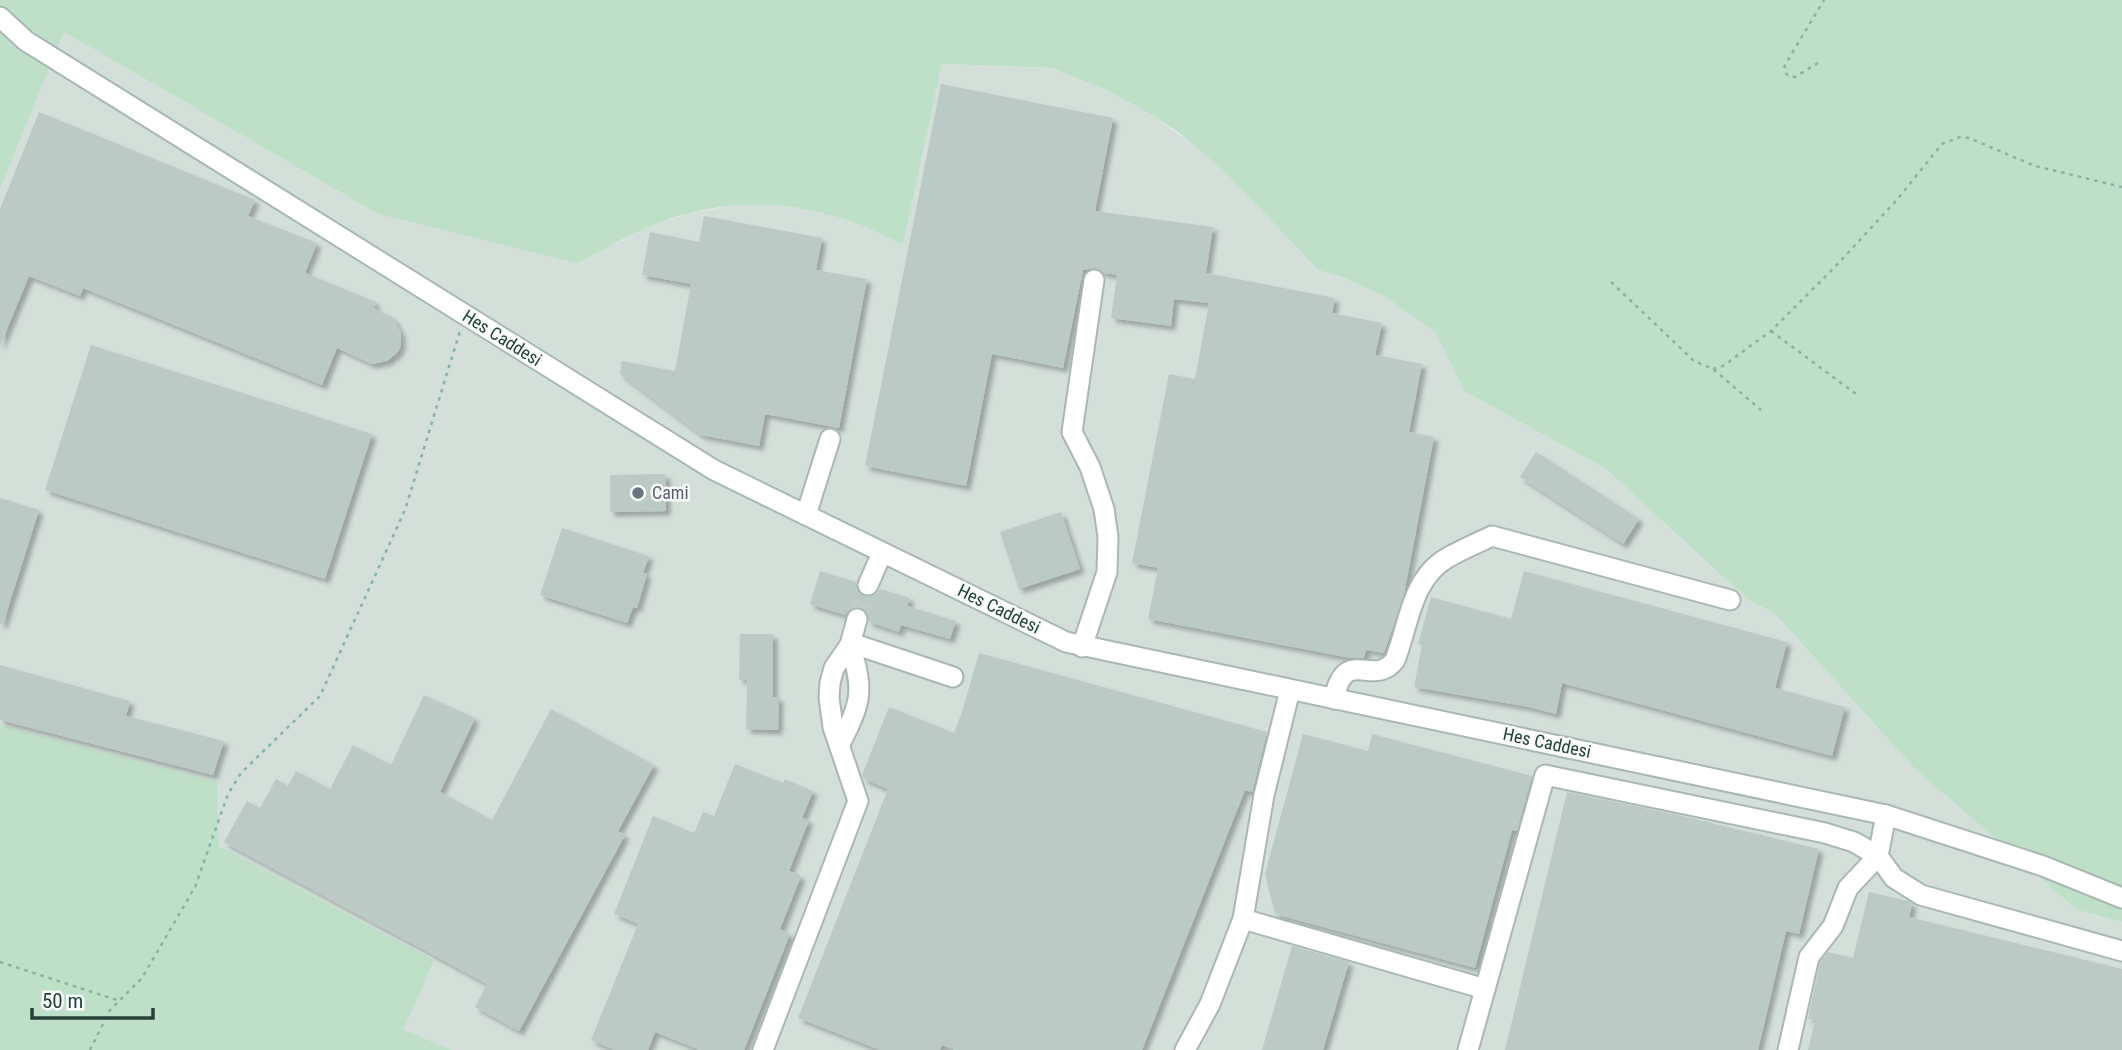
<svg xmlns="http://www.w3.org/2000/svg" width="2122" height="1050" font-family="'Roboto Condensed',sans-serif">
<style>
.built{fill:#d4dfda}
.green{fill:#bfe0c8}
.building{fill:#bbcac4;filter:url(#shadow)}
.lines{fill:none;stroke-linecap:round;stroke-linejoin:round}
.minor-tunnel{stroke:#bfccc8;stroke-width:19;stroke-dasharray:19 10;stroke-linecap:butt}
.minor-casing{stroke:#a8b8b2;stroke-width:23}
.path{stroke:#86b3a5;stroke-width:2.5;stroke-dasharray:3.5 5;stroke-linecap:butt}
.minor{stroke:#fff;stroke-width:19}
.worship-dot{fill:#6b7280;stroke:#f7fbf9;stroke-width:2.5}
.labels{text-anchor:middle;stroke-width:5;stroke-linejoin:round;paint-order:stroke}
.street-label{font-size:18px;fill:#24423a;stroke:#f7fbf9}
.worship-label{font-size:18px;fill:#5b616d;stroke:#f7fbf9;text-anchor:start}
</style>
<defs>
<filter id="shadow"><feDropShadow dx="4.5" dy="4.5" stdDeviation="2" flood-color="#0004"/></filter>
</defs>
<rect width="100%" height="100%" fill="#e6efeb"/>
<path class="built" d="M64,32L378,214L611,246L649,226L689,213L735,205L760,204L810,209L835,215L881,233L903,245L942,64L1051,68L1104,89L1154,116L1202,151L1224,171L1318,270L1342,277L1384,296L1435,332L1464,391L1606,469L1736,589L1751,601L1775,614L1914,768L2077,910L2122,922V1050H452L404,1031L434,959L219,846L216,782L0,725V190Z"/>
<g class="green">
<path d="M0,0H2122V922L2077,910L1914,768L1775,614L1751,601L1736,589L1606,469L1464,391L1435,332L1384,296L1342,277L1318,270L1224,171L1178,132L1154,116L1104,89L1051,68L942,64L903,245C831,205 749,192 669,219C637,230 607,248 577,263L378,214L64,32L0,190Z"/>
<path d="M0,725L217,782L219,846L434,960L404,1030L452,1050H0Z"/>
</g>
<g class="building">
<path d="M941,84L1113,118L1095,211L1213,227L1206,273L1335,298L1332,313L1382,323L1375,355L1422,364L1409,432L1434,437L1404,594L1384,653L1366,650L1364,658H1350L1148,619L1158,568L1132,563L1169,374L1195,379L1209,303L1174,299L1171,326L1111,318L1117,275L1104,273L1095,268L1083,270L1063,368L992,354L966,486L865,466Z"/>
<path d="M39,112L255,200L248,216L317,243L305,273L376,302L374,308L393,318L401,333V345L398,352L387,361L372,364L337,348L322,385L83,288L80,296L29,276L0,346V209Z"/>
<path d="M704,216L822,238L816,270L867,279L839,428L765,414L759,446L701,435L620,374L622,361L675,371L691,284L642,275L650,232L699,242Z"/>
<path d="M91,345L372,434L325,579L45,490Z"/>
<path d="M1536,452L1639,519L1623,544L1520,477Z"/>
<path d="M666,474V511L610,512V475Z"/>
<path d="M0,498L39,510L3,624H0Z"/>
<path d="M1061,512L1080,569L1019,589L1000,532Z"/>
<path d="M562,528L649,556L643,573L647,574L637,608L633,607L627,623L540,595Z"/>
<path d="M820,571L856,582L858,592L864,596L875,595L880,589L910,598L907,606L956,621L950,639L901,625L899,632L869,622L866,611L860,607L849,610L845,615L810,604Z"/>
<path d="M1524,571L1787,642L1775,688L1845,707L1832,756L1562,683L1556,714L1529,707L1414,687L1422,645L1418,644L1431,597L1511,619Z"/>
<path d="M740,634H773V697H779L778,730L746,729L747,680H739Z"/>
<path d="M979,653L1267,732L1252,792L1245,790L1142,1050H956L942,1045L940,1050H880L798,1018L888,789L864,779L862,775L889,707L954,733L962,712Z"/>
<path d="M0,665L130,701L126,716L224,741L213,775L0,720Z"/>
<path d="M424,695L475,718L440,792L492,820L551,709L654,765L618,831L625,835L519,1031L475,1007L487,984L224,842L247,801L260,808L276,779L288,786L296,771L330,789L353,745L391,765Z"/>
<path d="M1303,734L1368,751L1372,734L1532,776L1517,831L1512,830L1475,968L1275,914L1265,874Z"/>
<path d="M735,764L783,783L785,779L813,791L802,818L809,820L789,871L801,876L780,929L790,934L744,1050H700L655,1032L648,1050H615L591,1040L638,924L614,914L653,816L694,833L703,812L714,816Z"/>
<path d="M1567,792L1678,815L1819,849L1799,934L1786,931L1758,1050H1505Z"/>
<path d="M1869,892L1908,901L1912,904L1909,917L2122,969V1050H1808L1815,1020L1808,1019L1820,962L1828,952L1853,958Z"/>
<path d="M1292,946L1349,962L1323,1050H1262Z"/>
</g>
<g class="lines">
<path class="minor-tunnel" d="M857,619L868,585"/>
<g class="minor-casing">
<g id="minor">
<path d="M0,17L26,41L714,470L1066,642L1886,815L2043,866L2122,898"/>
<path d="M806,515L830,439"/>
<path d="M868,585L882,553"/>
<path d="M851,643L953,677"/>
<path d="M1082,647L1107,572L1108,537L1104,509L1090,467L1072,432L1094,280"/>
<path d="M1290,690L1264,795L1243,919L1485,989"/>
<path d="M1334,699C1345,644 1373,689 1395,660C1409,625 1411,579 1447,558C1461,550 1477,543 1492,536L1730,600"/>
<path d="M840,744C862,701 864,691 850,645"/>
<path d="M1886,815L1878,856L1894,878L1921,895L2122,951"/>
<path d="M763,1050L858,801L833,727L829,698L830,683L834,668L850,645L857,619"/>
<path d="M1185,1050L1210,1004L1243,919"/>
<path d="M1468,1050L1545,775L1825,833L1854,842L1878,856L1848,888L1833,926L1809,957L1788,1050"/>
</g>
</g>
<g class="path">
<path d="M1818,63L1795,77C1787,77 1783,72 1785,65L1824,0"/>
<path d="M1611,282L1694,361L1713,369L1761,410"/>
<path d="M1771,331L1856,394"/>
<path d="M1713,369L1723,366L1771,331L1833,269L1895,202L1942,144L1960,137L1969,138L2035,166L2122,187"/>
<path d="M0,962L120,1001"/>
<path d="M90,1050L110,1010L142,978L195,887L228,794L241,773L320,696L405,510L460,331"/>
</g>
<use href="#minor" class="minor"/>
</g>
<circle class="worship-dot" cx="638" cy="493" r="7"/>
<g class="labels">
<g class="street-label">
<text transform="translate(502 338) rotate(32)" y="6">Hes Caddesi</text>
<text transform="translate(999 609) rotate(26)" y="6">Hes Caddesi</text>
<text transform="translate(1547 743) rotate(12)" y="6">Hes Caddesi</text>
</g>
<g class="worship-label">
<text x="652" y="499">Cami</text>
</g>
</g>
<path d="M32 1008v10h121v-10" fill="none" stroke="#24423a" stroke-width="3.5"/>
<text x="42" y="1008" font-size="21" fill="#24423a" stroke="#f7fbf9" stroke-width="5" paint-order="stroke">50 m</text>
</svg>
